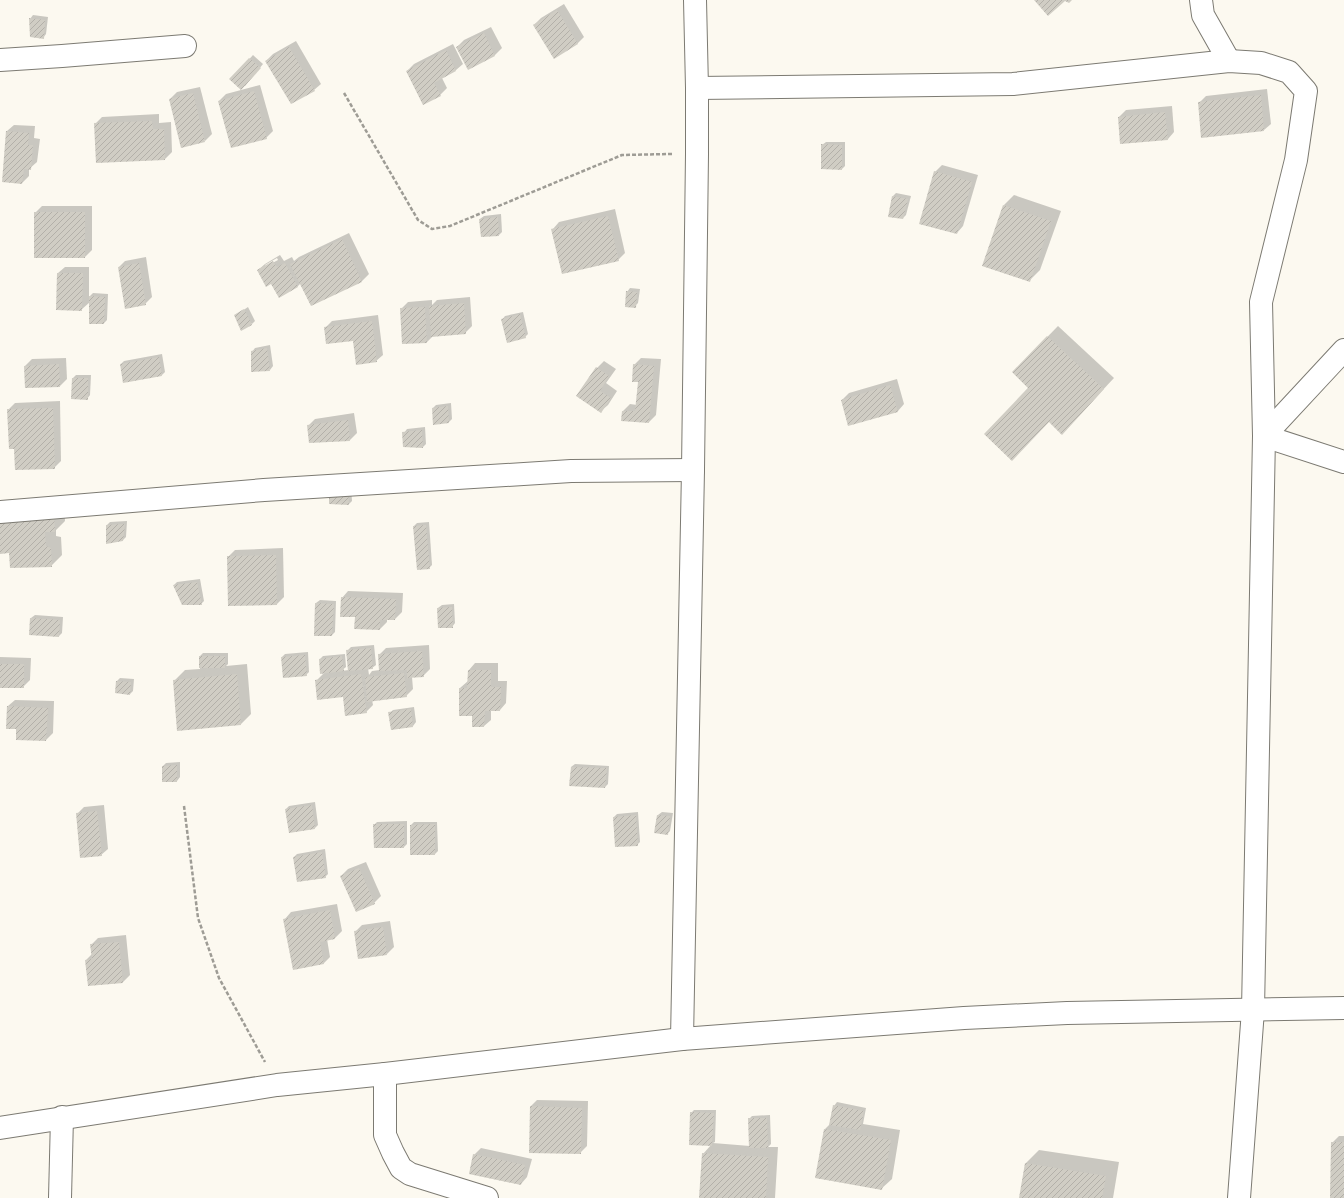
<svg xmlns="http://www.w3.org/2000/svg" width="1344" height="1198" font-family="Ubuntu,sans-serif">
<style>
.shadow{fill:#0003;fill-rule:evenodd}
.building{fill:url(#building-hatch)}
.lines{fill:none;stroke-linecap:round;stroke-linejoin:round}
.minor-casing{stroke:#7c7a72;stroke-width:24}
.major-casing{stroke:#7c7a72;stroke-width:24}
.path{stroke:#9e9c95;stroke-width:2.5;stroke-dasharray:4 2;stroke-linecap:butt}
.minor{stroke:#fff;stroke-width:22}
.major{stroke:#fff;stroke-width:22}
</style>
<defs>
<pattern id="building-hatch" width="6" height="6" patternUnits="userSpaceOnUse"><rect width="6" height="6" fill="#d0cdc4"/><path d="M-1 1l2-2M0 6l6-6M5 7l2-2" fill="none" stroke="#b3b0a9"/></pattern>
</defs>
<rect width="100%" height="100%" fill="#fcf9f0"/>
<g class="shadow">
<path d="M564,4L584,37L577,44L534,25L541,18Z"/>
<path d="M33,15L48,17L46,34L43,38L30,19Z"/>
<path d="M491,27L502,48L495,55L468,69L457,47L464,40Z"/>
<path d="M296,41L321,84L314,90L266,61L273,54Z"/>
<path d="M453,44L463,64L456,70L442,78L447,88L440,95L407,71L414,64Z"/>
<path d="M253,55L263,64L245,86L231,79Z"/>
<path d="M260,85L273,131L266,138L219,101L226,94Z"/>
<path d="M200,87L212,134L205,141L170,99L177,92Z"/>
<path d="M1267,89L1271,124L1264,130L1202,137L1199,103L1206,96Z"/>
<path d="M1172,106L1174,132L1168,139L1119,117L1126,110Z"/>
<path d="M159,114V123L171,122L172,152L165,159L95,124L102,117Z"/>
<path d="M14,125L35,126L34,138L40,139L37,162L29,169V176L22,183L7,131Z"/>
<path d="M826,142H845V166L842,169L822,145Z"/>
<path d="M942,165L978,175L963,226L957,233L935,172Z"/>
<path d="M896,193L911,196L906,215L903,218L893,196Z"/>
<path d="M1014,195L1061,211L1040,270L1029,281L1004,205Z"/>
<path d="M42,206H92V250L85,257L35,213Z"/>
<path d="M615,209L625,253L618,260L553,229L559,222Z"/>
<path d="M501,214L502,232L499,235L480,219L484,216Z"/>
<path d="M349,233L369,274L362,281L312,305L301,283L297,287L271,283L258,270L265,264L280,255L284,261L292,257L294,261L299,257ZM277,258L278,260L265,267V265Z"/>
<path d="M146,257L152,297L145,304L119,267L125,261Z"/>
<path d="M65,267H89V297L93,293L108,294L107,320L104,323L90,302L81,310L58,273Z"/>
<path d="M630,288L640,289L638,303L635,306L627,292Z"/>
<path d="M470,297L472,326L465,333L433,336L427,342L401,309L408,302L432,300V305L437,300Z"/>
<path d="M248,307L255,321L252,324L236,315Z"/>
<path d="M523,312L528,334L525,337L502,320L505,316Z"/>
<path d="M378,315L383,355L376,361L353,339L325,328L332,321Z"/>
<path d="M1058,326L1114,378L1072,423L1013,372Z"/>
<path d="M270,345L273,366L270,370L252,352L255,348Z"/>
<path d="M162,354L165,372L162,375L121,364L124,361Z"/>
<path d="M66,358L67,379L60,386L26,387L25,366L32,359Z"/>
<path d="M641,358L661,359L656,415L649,422L623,411L630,404L637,405L639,381L634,365Z"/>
<path d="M604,361L616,369L606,383L617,391L608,405L601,411L597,368Z"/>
<path d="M76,375H91L90,395L87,399L73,378Z"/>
<path d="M897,379L904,404L898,411L842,400L849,393Z"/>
<path d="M60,401L61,461L54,468L15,448L8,410L15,403Z"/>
<path d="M451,403L452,419L449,422L433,408L436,405Z"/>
<path d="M354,413L357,433L350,440L310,442L308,426L315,419Z"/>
<path d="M425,427L426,444L423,447L404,433L407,429Z"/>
<path d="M351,487L352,501L349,504L330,503Z"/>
<path d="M64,502L65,521L56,530V536L61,537L62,555L51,566L10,552L0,553Z"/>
<path d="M127,521L126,537L123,540L107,525L110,522Z"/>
<path d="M429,522L432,565L429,568L414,526L417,523Z"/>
<path d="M283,548L284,597L277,604L228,557L235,550Z"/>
<path d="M200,579L204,601L201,604L174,585L177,582Z"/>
<path d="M348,591L403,593L402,612L395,619H387V622L380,629L356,616L342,598Z"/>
<path d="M320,600L336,601L335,632L332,635L316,603Z"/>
<path d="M454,604L455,623L452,627L438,608L442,605Z"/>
<path d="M35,615L63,617L62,633L59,636L30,634L31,618Z"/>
<path d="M374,645L376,665L372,668H368L369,675L372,671L380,670L379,655L386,648L429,645L430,669L423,676L412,677L413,689L406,696L372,700L373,705L366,712L344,696L316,681L325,672L320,659L323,656L345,654L346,667L341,671L349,670L347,651L351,647Z"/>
<path d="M308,652L309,672L306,675L282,657L285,654Z"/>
<path d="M203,653H228V664L226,666L247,664L251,714L241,724L174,681L185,670L200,669V656Z"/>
<path d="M0,657L31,658L30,680L23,687H0Z"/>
<path d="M475,663H498V681H507L506,703L500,710H491V720L484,726L473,715H460V688L468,681L469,670Z"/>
<path d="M120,678L134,679L133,691L130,694L116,692L117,681Z"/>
<path d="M15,700L54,701L53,733L46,740L8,706Z"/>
<path d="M414,707L416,722L413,726L390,713L393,710Z"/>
<path d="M180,762V777L177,781L163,766L166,763Z"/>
<path d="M575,764L609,766L608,784L605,787L571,767Z"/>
<path d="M315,802L318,825L315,828L286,809L289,806Z"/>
<path d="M104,805L108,849L101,855L77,814L84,807Z"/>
<path d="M638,812L640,842L637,845L614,817L617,814Z"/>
<path d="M662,812L673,813L670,831L667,834L658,815Z"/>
<path d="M407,821V844L404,847L374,825L377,822Z"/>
<path d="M414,822H437L438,851L435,854L411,825Z"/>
<path d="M325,849L328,874L325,877L294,857L297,854Z"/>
<path d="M366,862L381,896L374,903L341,876L348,869Z"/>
<path d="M337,904L342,931L335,938L327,939L330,957L323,964L285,919L291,912Z"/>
<path d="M390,921L394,947L387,954L356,931L362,925Z"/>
<path d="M126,935L130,975L123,982L86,960L92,954L91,945L98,938Z"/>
<path d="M537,1100L588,1101L587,1146L580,1153L530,1107Z"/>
<path d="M837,1102L866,1108L863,1124L900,1130L892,1179L881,1189L816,1177L825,1129L831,1123L834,1106Z"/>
<path d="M694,1110H716L715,1142L713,1143L750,1146L749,1119L752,1116L770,1115L771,1144L768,1147H778L775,1198H700L703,1154L711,1145L691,1113Z"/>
<path d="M1339,1136H1344V1198H1331L1332,1143Z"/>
<path d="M481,1148L532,1159L527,1177L521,1184L474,1155Z"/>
<path d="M1039,1150L1119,1162L1113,1198H1020L1026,1163Z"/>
</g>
<g class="building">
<path d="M1034,0H1072L1069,3L1065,1L1048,16Z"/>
<path d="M557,10L578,44L554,59L533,25Z"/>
<path d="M29,18L45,20L44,39L30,37Z"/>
<path d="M484,33L495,56L468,70L456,47Z"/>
<path d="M289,47L315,91L291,104L265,61Z"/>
<path d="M446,50L456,71L434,83L441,96L423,105L406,71Z"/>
<path d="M249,58L261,68L241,90L229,79Z"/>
<path d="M254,91L267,139L231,148L218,101Z"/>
<path d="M193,93L205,142L181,148L169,99Z"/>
<path d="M1261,95L1264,131L1201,138L1198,102Z"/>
<path d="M1165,112L1168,140L1120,144L1118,117Z"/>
<path d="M152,121L153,129H164L165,160L96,163L94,123Z"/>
<path d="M6,131L29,133L28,145H33L31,170L24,169L22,184L2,182Z"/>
<path d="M821,144L842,145V170L821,169Z"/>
<path d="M934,171L972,182L957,234L919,224Z"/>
<path d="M892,196L908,199L903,219L888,217Z"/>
<path d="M1003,205L1051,221L1030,282L982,266Z"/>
<rect x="34" y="212" width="51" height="46"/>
<path d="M608,216L619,261L562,274L551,229Z"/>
<path d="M498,217L499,236L481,237L479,219Z"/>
<path d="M342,239L362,282L311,306L290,264Z"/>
<path d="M273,261L277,267L285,263L298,287L279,298L271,284L266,287L257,270Z"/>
<path d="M139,263L146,305L125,309L118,267Z"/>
<path d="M57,273H83L82,311L56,310Z"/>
<path d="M626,291L637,292L636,308L625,307Z"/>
<path d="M89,296L105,297L104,324H89Z"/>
<path d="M464,303L466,334L431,337L429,306Z"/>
<path d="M425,307L427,343L402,344L400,308Z"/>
<path d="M244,309L252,325L241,331L234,315Z"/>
<path d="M520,314L526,338L507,343L501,319Z"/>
<path d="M372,321L377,362L356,365L353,341L326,344L324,327Z"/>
<path d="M1047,336L1104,389L1062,435L1049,422L1012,461L984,434L1028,388L1012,372Z"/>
<path d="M267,348L270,371L251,372V351Z"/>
<path d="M159,357L162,376L123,383L120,364Z"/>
<path d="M59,364L60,387L25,388L24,366Z"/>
<path d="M633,364L654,366L649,423L621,421L622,411H635L638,382H632Z"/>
<path d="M596,367L609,376L600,391L611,398L601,413L576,396Z"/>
<path d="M72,378H88V400L71,399Z"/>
<path d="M890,385L898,412L848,426L841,400Z"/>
<path d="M448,406L449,423L433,425L432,408Z"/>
<path d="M53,408L55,469L15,470L14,449H9L7,409Z"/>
<path d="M348,420L350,441L309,443L307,425Z"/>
<path d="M422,430L423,448L403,447L402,432Z"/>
<path d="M348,490L349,505L329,504V491Z"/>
<path d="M54,512L55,532H45L46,546L51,548L52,567L10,568L9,553L0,554V515Z"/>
<path d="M125,524L123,541L106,544V525Z"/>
<path d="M426,525L430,569L417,570L413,526Z"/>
<path d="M276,555L277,605L228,606L227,556Z"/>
<path d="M197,582L202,605H182L173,585Z"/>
<path d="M341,597L396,599L395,620H380V630L354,629L355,617H340Z"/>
<path d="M315,603L334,604L332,636H314Z"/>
<path d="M452,607L453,628H438L437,608Z"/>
<path d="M30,618L60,620L59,637L29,635Z"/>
<path d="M371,648L373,669L348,671L346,650Z"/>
<path d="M422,651L424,677L407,678V670L379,671L378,654Z"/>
<path d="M305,655L307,676L283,678L281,657Z"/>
<rect x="199" y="656" width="26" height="12"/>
<path d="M342,656L344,671L320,674L319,659Z"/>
<rect x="0" y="664" width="24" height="24"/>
<path d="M468,670H491V687H501L500,711H485L484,727H472V716H459V688H467Z"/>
<path d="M404,673L407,697L367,702L365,677Z"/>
<path d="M237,674L241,725L177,731L173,680Z"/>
<path d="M361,674L367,713L345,716L343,697L317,700L315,680Z"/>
<path d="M116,681L131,682L130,695L115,693Z"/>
<path d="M7,706L48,708L46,741L16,740V729H6Z"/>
<path d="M411,709L413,727L391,730L388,712Z"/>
<path d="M177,765V782H162V766Z"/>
<path d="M571,767L607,768L605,788L569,786Z"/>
<path d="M312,805L315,829L289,833L285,809Z"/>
<path d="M97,811L102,856L80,858L76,813Z"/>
<path d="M636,815L638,846L615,847L613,817Z"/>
<path d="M657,815L670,816L668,835L654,833Z"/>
<path d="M373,824H404V848H374Z"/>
<path d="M435,824V855H410V825Z"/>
<path d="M322,852L326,878L297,882L293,857Z"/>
<path d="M359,868L375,904L356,912L340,876Z"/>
<path d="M330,910L335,939L320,942L324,964L293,970L283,919Z"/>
<path d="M383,927L387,955L358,959L354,931Z"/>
<path d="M119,942L123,983L88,986L85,960L92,959L90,944Z"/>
<path d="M833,1105L864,1111L860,1130L829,1125Z"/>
<path d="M530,1106L582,1108L581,1154L529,1153Z"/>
<path d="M690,1112L714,1113L712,1146L689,1145Z"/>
<path d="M748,1118H767L768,1148H749Z"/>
<path d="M824,1129L891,1140L882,1190L815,1178Z"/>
<path d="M1331,1142H1344V1198H1330Z"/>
<path d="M702,1153L768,1157L766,1198H699Z"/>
<path d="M473,1154L525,1165L521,1185L469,1174Z"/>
<path d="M1025,1163L1106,1176L1102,1198H1019Z"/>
</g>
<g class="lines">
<g class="minor-casing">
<g id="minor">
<path d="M1201,0L1203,15L1229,61"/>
<path d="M0,60L62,56L185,46"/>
<path d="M697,88L1013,84L1229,61L1261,63L1289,72L1306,91L1296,160L1261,302L1264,436L1344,462"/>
<path d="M0,512L264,490L571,471L693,470"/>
<path d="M682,1039L693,470L697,154V88L695,0"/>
<path d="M385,1074V1135L393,1153L401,1168L410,1174L487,1198"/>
<path d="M60,1198L62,1117"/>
<path d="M1239,1198L1253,1010L1264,436L1344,350"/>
</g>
</g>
<g class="major-casing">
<path id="major" d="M0,1128L277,1085L385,1074L682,1039L964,1018L1067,1013L1344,1008"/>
</g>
<g class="path">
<path d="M344,93L418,220L432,229L450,226L622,155L672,154"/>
<path d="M184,806L198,918L219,978L265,1062"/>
</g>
<use href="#minor" class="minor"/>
<use href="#major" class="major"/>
</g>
</svg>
